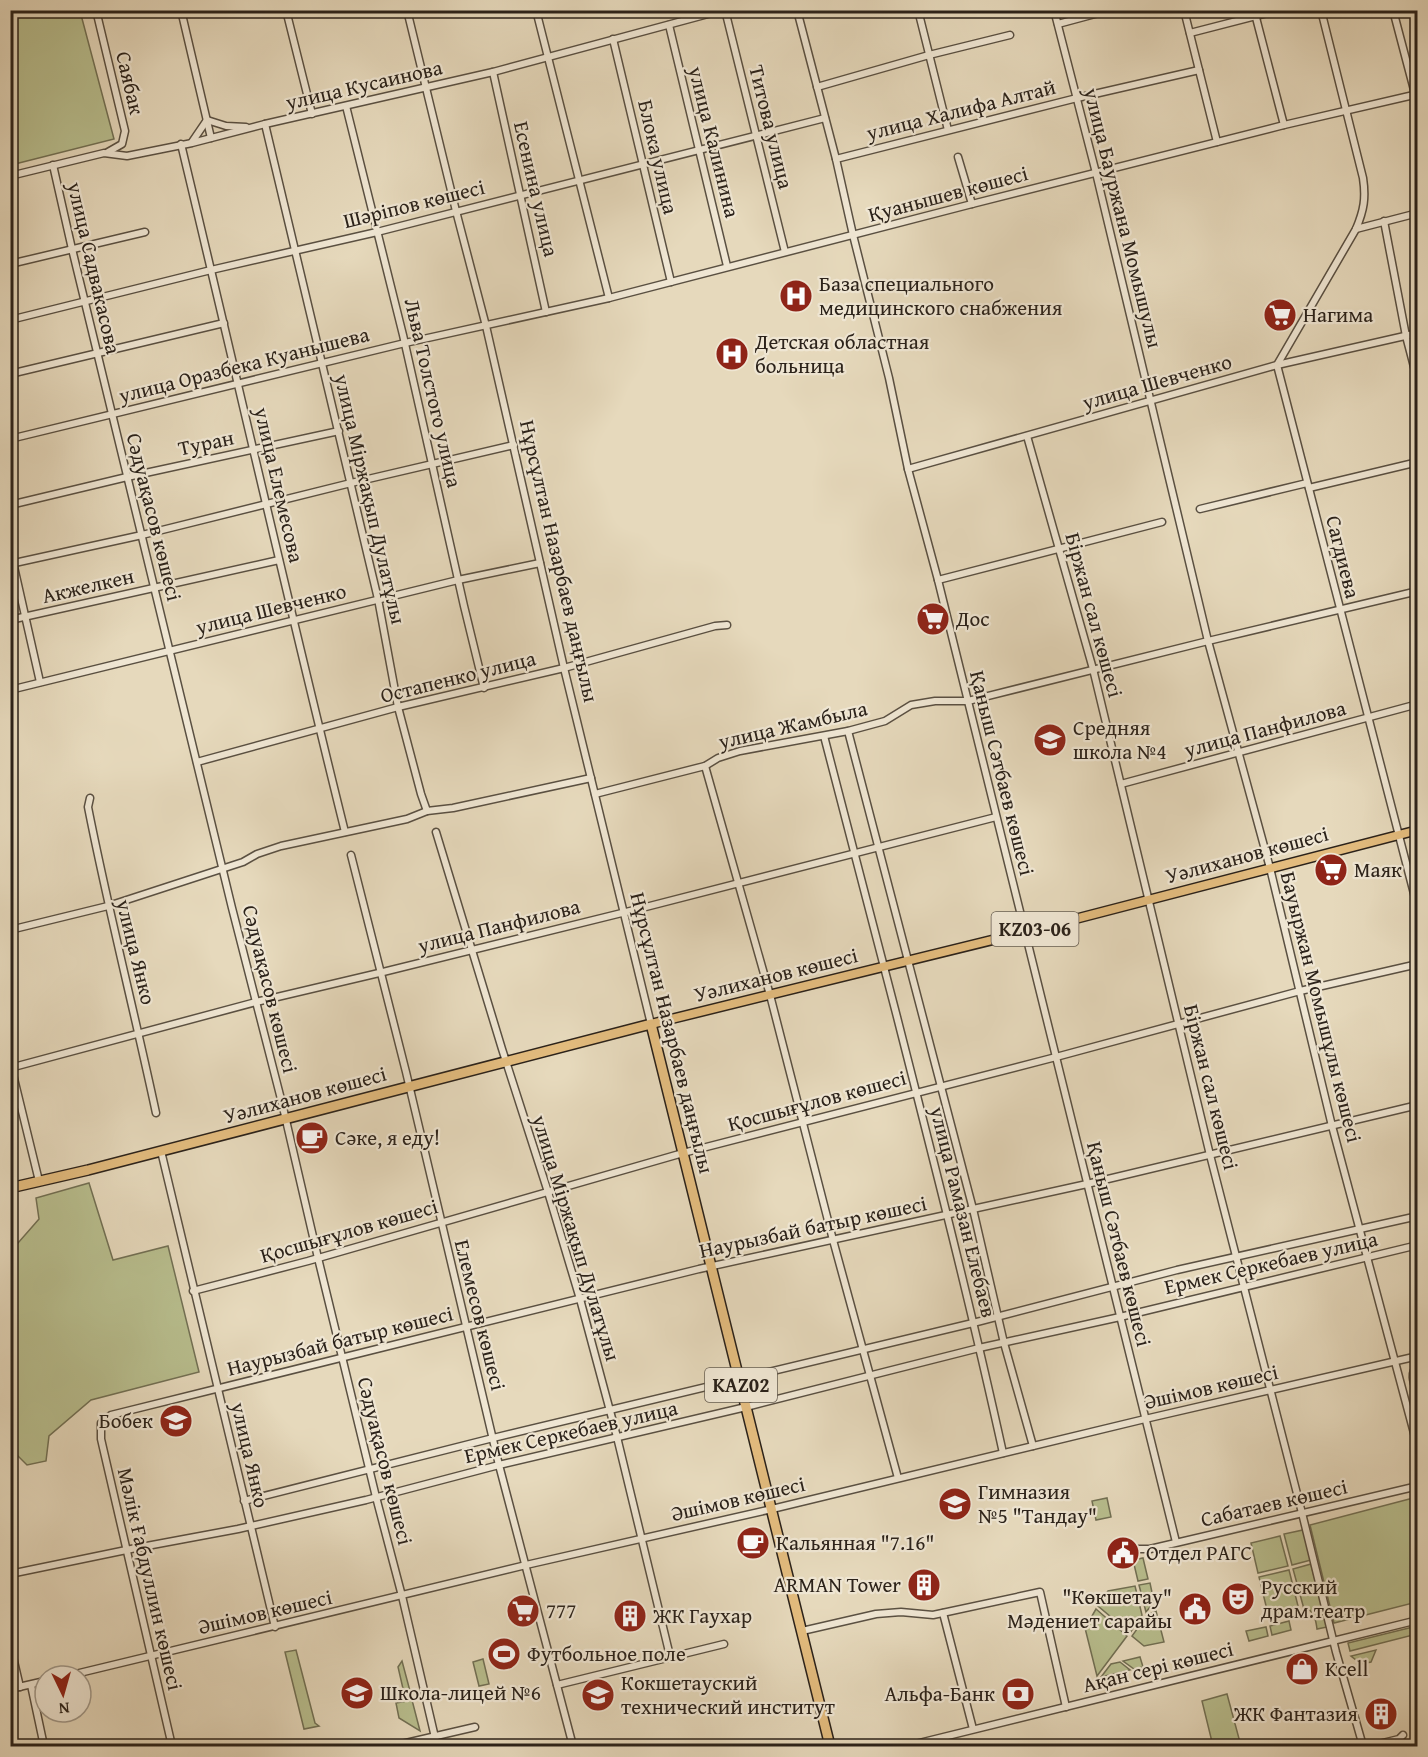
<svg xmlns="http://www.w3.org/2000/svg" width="1428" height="1757" font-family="'Gentium Book Plus',serif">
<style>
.green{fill:#b8be8e;stroke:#727054;stroke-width:1.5}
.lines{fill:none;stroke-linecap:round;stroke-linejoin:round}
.minor-casing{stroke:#5a5042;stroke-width:9}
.major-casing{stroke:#2b221a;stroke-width:11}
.highway-casing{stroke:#2b221a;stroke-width:12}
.minor{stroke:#efe6d3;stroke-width:6}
.major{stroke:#e3bc7e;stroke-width:8}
.highway{stroke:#e3bc7e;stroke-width:9}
.labels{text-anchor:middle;stroke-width:4.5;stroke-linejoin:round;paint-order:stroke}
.shield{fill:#efe6d3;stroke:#665d52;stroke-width:1.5}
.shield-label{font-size:20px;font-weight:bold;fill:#2b221a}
.street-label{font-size:21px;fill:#2b221a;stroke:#efe6d3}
.poi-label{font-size:21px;fill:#2b221a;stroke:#efe6d3;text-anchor:start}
</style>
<rect width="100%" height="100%" fill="#e6d9bc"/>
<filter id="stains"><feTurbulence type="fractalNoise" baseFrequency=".00333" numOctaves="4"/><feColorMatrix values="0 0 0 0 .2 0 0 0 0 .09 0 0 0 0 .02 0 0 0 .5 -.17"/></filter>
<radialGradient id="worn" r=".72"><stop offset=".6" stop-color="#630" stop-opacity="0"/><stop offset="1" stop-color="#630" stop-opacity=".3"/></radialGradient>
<g class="green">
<path d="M11,10L80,11L114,139L11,165Z"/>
<path d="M89,1183L113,1260L168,1246L199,1372L91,1400L49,1436L46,1461L27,1465L11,1449V1251L39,1219L36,1198Z"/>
<path d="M1417,1497V1602L1334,1623L1310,1525Z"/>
<path d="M1107,1498L1111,1517L1096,1520L1092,1501Z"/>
<path d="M1303,1530L1311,1560L1292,1565L1284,1534Z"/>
<path d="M1280,1536L1288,1566L1258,1573L1251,1543Z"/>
<path d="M1143,1558L1148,1579L1138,1581L1133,1560Z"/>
<path d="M1311,1564L1327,1627L1317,1629C1316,1621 1315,1615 1308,1608L1304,1609L1293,1569Z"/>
<path d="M1289,1570L1299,1610L1269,1618L1259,1577Z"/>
<path d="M1150,1583L1154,1602L1146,1612L1139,1585Z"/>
<path d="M1135,1586L1142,1615L1130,1633L1098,1606L1108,1591Z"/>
<path d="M1096,1609L1127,1636L1097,1676L1085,1628Z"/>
<path d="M1156,1611L1164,1642L1144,1646L1132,1636L1147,1615Z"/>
<path d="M1289,1621L1291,1630L1272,1635L1270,1626Z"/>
<path d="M1417,1626V1634L1350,1651L1348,1643Z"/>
<path d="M1266,1627L1268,1636L1249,1641L1246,1631Z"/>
<path d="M509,1642L514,1664L500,1667L495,1645Z"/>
<path d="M296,1650L315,1723L319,1726L304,1729L285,1652Z"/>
<path d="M1376,1650L1371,1662L1361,1664L1351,1656Z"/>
<path d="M1140,1657L1143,1667L1134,1669L1123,1661Z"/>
<path d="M483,1659L489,1684L479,1686L473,1662Z"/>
<path d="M402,1661L410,1691L404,1693L398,1667Z"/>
<path d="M1120,1662L1130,1670L1101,1677L1111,1664Z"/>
<path d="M1227,1694L1241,1746H1213L1202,1701Z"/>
<path d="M412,1700L420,1731L399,1718L396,1703Z"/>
</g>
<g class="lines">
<g class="minor-casing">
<g id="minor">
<path d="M96,10L125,131L122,144L108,152"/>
<path d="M181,10L211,138"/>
<path d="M286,10L312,114"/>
<path d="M407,10L456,211L486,326L564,668L651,1024"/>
<path d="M536,10L609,298"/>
<path d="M725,10L785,252"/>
<path d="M797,10L836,159L853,235L889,378L908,469L938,580L1176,1542"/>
<path d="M918,10L948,130"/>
<path d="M1054,10L1096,173L1208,641L1270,868L1332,1126L1418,1448"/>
<path d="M1184,10L1217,142"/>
<path d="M1254,10L1284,125"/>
<path d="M1321,10L1363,178C1366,198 1364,210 1356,229L1277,365L1418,909"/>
<path d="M1393,10L1418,105"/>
<path d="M1058,24L1110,10"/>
<path d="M669,25L727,266"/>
<path d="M1190,33L1279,10"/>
<path d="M613,39L671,282"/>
<path d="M493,72L546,312"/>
<path d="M817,87L929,55L1010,35"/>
<path d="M346,106L403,335L464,606L484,688"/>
<path d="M265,124L378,599L398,707L421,794L427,811"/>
<path d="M192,142L207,120L226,126L246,127"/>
<path d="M181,144C236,373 288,603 345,832"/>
<path d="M958,157L972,204"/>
<path d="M836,159L1077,98L1199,70"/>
<path d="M53,165L72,249L232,908L282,1103L318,1258L376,1497L402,1596L437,1746"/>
<path d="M10,176L104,153L127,156L192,143L265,124L493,72L723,10"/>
<path d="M1384,221L1406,336L1418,382"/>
<path d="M1356,229L1418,213"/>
<path d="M10,264L145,232"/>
<path d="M10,320L211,270L377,232L825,118"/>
<path d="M10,374L224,323"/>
<path d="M1027,436L1093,669L1210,1155L1302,1513L1336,1652L1363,1746"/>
<path d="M10,439L405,343L609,298L972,204L1284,125L1418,94"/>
<path d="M908,469L1277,365L1418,333"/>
<path d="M1309,488L1418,462"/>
<path d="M10,505L127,477L339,431"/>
<path d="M1200,509L1307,483"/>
<path d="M10,549L40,682"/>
<path d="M10,564L142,535L351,483L514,445"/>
<path d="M938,580L1162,522"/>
<path d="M10,620L279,560"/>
<path d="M10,690L458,580L540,563"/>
<path d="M848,731L973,1209L1004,1343L1033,1446"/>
<path d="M824,736C849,829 873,923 897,1017C934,1162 971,1307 1003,1453"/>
<path d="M197,762L398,707L564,668L715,626L727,625"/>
<path d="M705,766L770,995L833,1240L898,1478"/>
<path d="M1121,784L1418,704"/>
<path d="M595,794L705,766L718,758L740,751L848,731L885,721L911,705L935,701H968L1208,641L1418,591"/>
<path d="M90,798L88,807C108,909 134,1010 156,1113"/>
<path d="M436,832L502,1049L548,1192L580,1299L617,1437L670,1656"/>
<path d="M351,855L406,1072L499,1465L573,1746"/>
<path d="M10,930L108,906L243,862L257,854L281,846L407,819L427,811L453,808L591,778"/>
<path d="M10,1062L39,1181"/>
<path d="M10,1068L256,1002L379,973L638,909L996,817"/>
<path d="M161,1151L275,1627"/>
<path d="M193,1291L308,1261L683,1153L1056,1057L1300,991L1418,964"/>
<path d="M1418,1366C1408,1373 1415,1386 1418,1396"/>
<path d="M244,1501L493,1438L973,1323L1177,1270L1418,1216"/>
<path d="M1138,1549H1150L1418,1486"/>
<path d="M10,1574L136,1548L238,1529L366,1500L499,1465L746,1407L979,1348L1120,1317L1418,1245"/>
<path d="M943,1613L973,1729"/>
<path d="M802,1631L876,1614L901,1612L933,1615L1040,1592L1066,1707"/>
<path d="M10,1644L20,1687"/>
<path d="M67,1676L526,1565L772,1509L1145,1419L1418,1356"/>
<path d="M31,1685L44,1746"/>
<path d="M557,1685L724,1644"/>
<path d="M10,1689L45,1681"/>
<path d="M172,1746L101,1439V1423L111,1415L699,1269L1087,1184L1418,1105"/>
<path d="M393,1746L475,1727"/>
<path d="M907,1746L1418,1620"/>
<path d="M1370,1746L1399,1739L1403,1735"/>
</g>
</g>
<g class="major-casing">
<path id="major" d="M651,1024L1025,932L1418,830"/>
</g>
<g class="highway-casing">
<path id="highway" d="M10,1188L88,1170L651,1024L830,1746"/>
</g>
<use href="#minor" class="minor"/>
<use href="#major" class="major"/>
<use href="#highway" class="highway"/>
</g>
<defs>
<g id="hospital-disc" transform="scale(1.725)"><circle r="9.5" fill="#8f2418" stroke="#efe6d3"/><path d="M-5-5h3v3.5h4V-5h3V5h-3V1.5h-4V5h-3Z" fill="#fff"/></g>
<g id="supermarket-disc" transform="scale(1.725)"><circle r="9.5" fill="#8f2418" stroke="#efe6d3"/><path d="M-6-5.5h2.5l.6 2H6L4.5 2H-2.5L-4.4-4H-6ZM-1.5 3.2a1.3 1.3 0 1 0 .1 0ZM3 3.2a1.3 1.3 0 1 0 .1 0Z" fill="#fff"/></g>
<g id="school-disc" transform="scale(1.725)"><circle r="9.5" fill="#8f2418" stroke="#efe6d3"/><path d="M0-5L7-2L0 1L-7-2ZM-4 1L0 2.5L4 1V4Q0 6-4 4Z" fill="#fff"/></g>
<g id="cafe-disc" transform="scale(1.725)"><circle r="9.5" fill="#8f2418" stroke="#efe6d3"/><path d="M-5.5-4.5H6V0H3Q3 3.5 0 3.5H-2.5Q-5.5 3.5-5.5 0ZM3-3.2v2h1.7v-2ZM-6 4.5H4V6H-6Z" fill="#fff"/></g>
<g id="civic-disc" transform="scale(1.725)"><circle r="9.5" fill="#8f2418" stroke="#efe6d3"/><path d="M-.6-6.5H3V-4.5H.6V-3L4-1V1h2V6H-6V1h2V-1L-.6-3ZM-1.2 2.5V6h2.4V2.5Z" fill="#fff"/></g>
<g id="building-disc" transform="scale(1.725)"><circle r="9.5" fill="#8f2418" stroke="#efe6d3"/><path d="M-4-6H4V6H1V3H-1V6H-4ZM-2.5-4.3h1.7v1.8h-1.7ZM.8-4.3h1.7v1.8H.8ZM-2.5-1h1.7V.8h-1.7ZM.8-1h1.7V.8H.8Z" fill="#fff"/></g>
<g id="theatre-disc" transform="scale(1.725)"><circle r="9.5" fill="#8f2418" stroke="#efe6d3"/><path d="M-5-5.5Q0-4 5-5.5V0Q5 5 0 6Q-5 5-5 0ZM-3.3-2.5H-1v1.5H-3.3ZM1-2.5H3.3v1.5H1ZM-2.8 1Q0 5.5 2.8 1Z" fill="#fff"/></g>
<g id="stadium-disc" transform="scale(1.725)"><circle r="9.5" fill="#8f2418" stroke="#efe6d3"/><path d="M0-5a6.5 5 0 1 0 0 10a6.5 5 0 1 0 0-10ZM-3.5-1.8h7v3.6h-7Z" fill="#fff"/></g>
<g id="shop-disc" transform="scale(1.725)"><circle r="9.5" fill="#8f2418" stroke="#efe6d3"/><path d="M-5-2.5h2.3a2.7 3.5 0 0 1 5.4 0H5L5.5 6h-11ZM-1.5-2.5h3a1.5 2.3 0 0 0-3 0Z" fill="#fff"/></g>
<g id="bank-disc" transform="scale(1.725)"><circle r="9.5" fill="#8f2418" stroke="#efe6d3"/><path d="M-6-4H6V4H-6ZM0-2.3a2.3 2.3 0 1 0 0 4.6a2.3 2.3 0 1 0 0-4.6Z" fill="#fff"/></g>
<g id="university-disc" transform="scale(1.725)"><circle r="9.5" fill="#8f2418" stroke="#efe6d3"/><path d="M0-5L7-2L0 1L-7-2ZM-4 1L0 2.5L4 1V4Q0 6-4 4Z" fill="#fff"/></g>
</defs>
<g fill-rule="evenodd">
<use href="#hospital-disc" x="796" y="296"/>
<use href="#supermarket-disc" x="1280" y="315"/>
<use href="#hospital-disc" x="732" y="354"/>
<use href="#supermarket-disc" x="933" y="619"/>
<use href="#school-disc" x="1050" y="740"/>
<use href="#supermarket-disc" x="1331" y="870"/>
<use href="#cafe-disc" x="312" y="1138"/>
<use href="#school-disc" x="176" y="1421"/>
<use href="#school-disc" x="955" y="1504"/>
<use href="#cafe-disc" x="753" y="1543"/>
<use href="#civic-disc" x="1123" y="1553"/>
<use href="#building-disc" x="924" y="1585"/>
<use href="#theatre-disc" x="1238" y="1599"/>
<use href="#civic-disc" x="1195" y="1609"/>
<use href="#supermarket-disc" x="523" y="1611"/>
<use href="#building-disc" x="630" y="1616"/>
<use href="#stadium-disc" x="504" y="1654"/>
<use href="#shop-disc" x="1302" y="1669"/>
<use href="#school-disc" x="357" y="1693"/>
<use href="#bank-disc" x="1018" y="1694"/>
<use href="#university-disc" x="598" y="1695"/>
<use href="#building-disc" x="1381" y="1714"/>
</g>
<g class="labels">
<g class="shield">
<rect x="991.5" y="912" width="87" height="34" rx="4.5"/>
<rect x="705" y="1368" width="72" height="34" rx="4.5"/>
</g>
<g class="shield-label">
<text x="1035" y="936">KZ03-06</text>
<text x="741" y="1392">KАZ02</text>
</g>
<g class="street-label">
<text transform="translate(130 83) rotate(77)" y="7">Саябак</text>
<text transform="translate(364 85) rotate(-13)" y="7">улица Кусаинова</text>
<text transform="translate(961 110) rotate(-14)" y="7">улица Халифа Алтай</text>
<text transform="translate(771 127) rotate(76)" y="7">Титова улица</text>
<text transform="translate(714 142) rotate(76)" y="7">улица Калинина</text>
<text transform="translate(658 157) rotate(77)" y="7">Блока улица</text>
<text transform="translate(536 189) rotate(77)" y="7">Есенина улица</text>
<text transform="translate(948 194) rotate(-15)" y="7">Қуанышев көшесі</text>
<text transform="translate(414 204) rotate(-14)" y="7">Шәріпов көшесі</text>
<text transform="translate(1123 218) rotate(76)" y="7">улица Бауржана Момышулы</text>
<text transform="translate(94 268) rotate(77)" y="7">улица Садвакасова</text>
<text transform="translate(244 365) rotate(-14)" y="7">улица Оразбека Куанышева</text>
<text transform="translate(1157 382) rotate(-16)" y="7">улица Шевченко</text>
<text transform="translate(433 393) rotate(77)" y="7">Льва Толстого улица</text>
<text transform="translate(206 443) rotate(-12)" y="7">Туран</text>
<text transform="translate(279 485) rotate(77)" y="7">улица Елемесова</text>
<text transform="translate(370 499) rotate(77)" y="7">улица Міржақып Дулатұлы</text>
<text transform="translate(154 517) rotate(76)" y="7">Сәдуақасов көшесі</text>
<text transform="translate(1343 557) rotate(76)" y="7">Сагдиева</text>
<text transform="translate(559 561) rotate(77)" y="7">Нұрсұлтан Назарбаев даңғылы</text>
<text transform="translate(88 586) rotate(-13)" y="7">Акжелкен</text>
<text transform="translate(271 609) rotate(-14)" y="7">улица Шевченко</text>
<text transform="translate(1094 615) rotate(75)" y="7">Біржан сал көшесі</text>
<text transform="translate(458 677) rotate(-14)" y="7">Остапенко улица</text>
<text transform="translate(793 725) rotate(-13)" y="7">улица Жамбыла</text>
<text transform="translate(1265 729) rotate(-15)" y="7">улица Панфилова</text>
<text transform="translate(1002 773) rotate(76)" y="7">Қаныш Сәтбаев көшесі</text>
<text transform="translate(1247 855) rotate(-15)" y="7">Уәлиханов көшесі</text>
<text transform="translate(499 926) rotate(-14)" y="7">улица Панфилова</text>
<text transform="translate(136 952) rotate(76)" y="7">улица Янко</text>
<text transform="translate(776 975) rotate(-14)" y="7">Уәлиханов көшесі</text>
<text transform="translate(270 989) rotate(76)" y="7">Сәдуақасов көшесі</text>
<text transform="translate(1321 1007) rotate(76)" y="7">Бауыржан Момышұлы көшесі</text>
<text transform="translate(672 1033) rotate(76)" y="7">Нұрсұлтан Назарбаев даңғылы</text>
<text transform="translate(1211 1087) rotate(76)" y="7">Біржан сал көшесі</text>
<text transform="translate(305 1095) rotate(-15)" y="7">Уәлиханов көшесі</text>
<text transform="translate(817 1101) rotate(-15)" y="7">Қосшығұлов көшесі</text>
<text transform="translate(963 1212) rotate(76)" y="7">улица Рамазан Елебаев</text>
<text transform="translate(813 1227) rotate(-12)" y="7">Наурызбай батыр көшесі</text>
<text transform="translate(349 1231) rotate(-16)" y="7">Қосшығұлов көшесі</text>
<text transform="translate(576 1238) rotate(73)" y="7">улица Міржақып Дулатұлы</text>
<text transform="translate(1119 1244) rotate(76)" y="7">Қаныш Сәтбаев көшесі</text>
<text transform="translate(1271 1263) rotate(-13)" y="7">Ермек Серкебаев улица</text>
<text transform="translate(480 1315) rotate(76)" y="7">Елемесов көшесі</text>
<text transform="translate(340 1341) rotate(-14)" y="7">Наурызбай батыр көшесі</text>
<text transform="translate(1211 1387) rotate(-13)" y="7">Әшімов көшесі</text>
<text transform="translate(571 1432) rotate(-13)" y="7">Ермек Серкебаев улица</text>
<text transform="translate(250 1455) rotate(77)" y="7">улица Янко</text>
<text transform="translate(385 1461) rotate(76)" y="7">Сәдуақасов көшесі</text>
<text transform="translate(738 1499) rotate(-13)" y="7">Әшімов көшесі</text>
<text transform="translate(1274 1503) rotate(-13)" y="7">Сабатаев көшесі</text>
<text transform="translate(150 1579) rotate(77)" y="7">Мәлік Ғабдуллин көшесі</text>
<text transform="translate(265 1612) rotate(-13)" y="7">Әшімов көшесі</text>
<text transform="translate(1158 1667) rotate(-14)" y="7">Ақан сері көшесі</text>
</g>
<g class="poi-label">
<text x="819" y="291">База специального<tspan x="819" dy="24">медицинского снабжения</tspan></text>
<text x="1303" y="322">Нагима</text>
<text x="755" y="349">Детская областная<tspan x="755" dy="24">больница</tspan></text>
<text x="956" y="626">Дос</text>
<text x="1073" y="735">Средняя<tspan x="1073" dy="24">школа №4</tspan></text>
<text x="1354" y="877">Маяк</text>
<text x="335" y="1145">Сәке, я еду!</text>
<text x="153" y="1428" text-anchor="end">Бобек</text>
<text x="978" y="1499">Гимназия<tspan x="978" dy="24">№5 "Тандау"</tspan></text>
<text x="776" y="1550">Кальянная "7.16"</text>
<text x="1146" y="1560">Отдел РАГС</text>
<text x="901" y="1592" text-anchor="end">ARMAN Tower</text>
<text x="1261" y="1594">Русский<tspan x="1261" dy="24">драм.театр</tspan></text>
<text x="1172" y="1604" text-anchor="end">"Көкшетау"<tspan x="1172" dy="24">Мәдениет сарайы</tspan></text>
<text x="546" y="1618">777</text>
<text x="653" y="1623">ЖК Гаухар</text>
<text x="527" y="1661">Футбольное поле</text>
<text x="1325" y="1676">Kcell</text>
<text x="621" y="1690">Кокшетауский<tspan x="621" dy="24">технический институт</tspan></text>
<text x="380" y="1700">Школа-лицей №6</text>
<text x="995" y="1701" text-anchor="end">Альфа-Банк</text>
<text x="1358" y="1721" text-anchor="end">ЖК Фантазия</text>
</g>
</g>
<rect width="1428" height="1757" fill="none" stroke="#e6d9bc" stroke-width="36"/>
<rect x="12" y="12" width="1404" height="1733" fill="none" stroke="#2b221a" stroke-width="3"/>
<rect x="18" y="18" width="1392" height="1721" fill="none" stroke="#2b221a" stroke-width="1.5"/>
<g transform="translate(63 1694) rotate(175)"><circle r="28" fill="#efe6d3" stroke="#a19889" stroke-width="1.5"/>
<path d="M0-4.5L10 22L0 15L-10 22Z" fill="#8f2418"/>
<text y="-9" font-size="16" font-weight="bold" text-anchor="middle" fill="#2b221a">N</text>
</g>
<rect width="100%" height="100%" filter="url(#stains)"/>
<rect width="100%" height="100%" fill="url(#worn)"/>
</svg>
